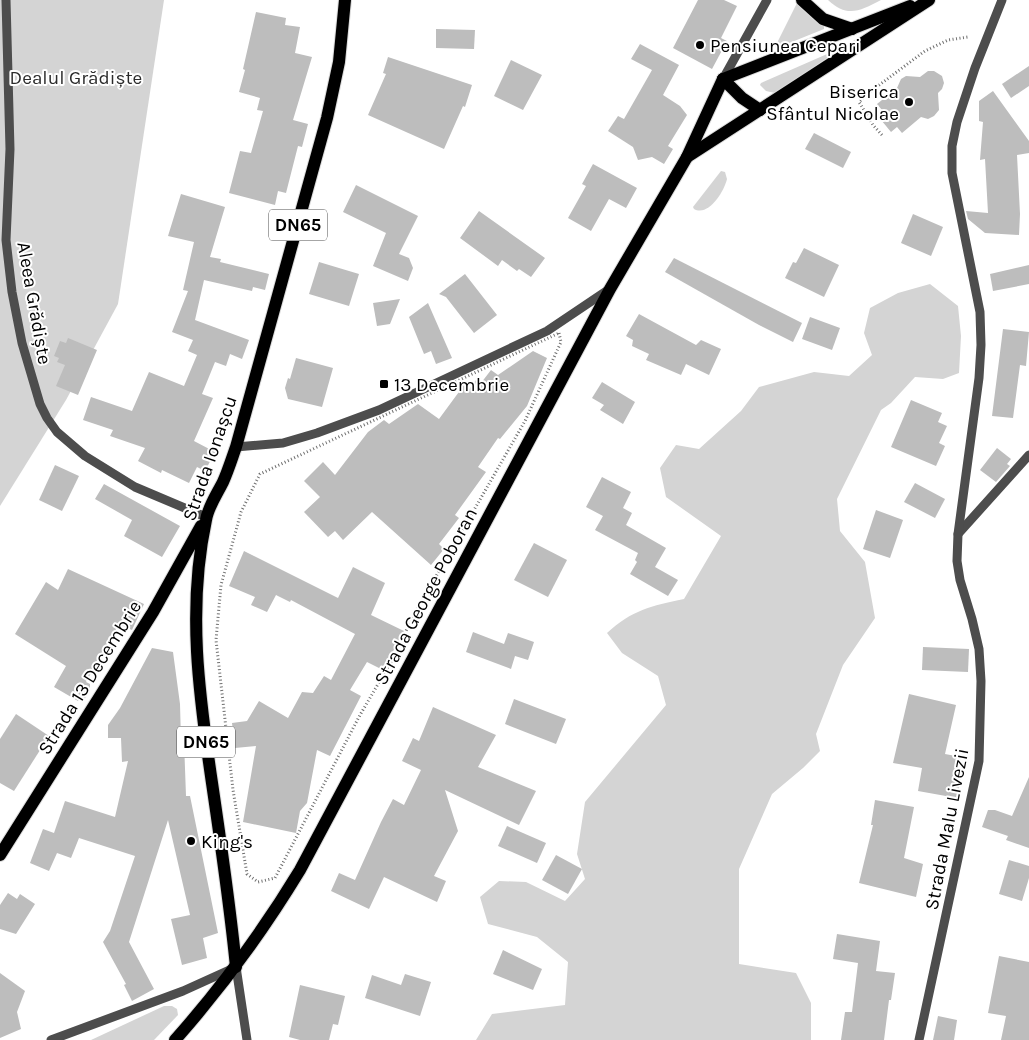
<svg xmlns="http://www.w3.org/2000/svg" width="1029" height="1040" font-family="Karla,sans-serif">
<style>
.green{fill:#d4d4d4}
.building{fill:#bdbdbd}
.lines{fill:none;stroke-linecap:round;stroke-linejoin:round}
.major-casing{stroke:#dbdbdb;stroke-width:14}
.path{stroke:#6f6f6f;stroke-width:3;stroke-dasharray:1 2.5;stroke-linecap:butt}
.minor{stroke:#4d4d4d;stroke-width:9}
.major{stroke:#000;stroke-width:12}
.poi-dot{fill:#000;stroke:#fff;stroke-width:2}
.labels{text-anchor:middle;stroke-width:4;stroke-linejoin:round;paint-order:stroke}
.shield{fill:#fff;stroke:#4c4c4c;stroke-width:1}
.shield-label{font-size:18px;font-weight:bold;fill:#000}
.poi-label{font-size:19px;fill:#000;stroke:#fff;text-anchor:start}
.park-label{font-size:19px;fill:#2b2b2b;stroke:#fff}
.street-label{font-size:19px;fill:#000;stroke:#fff}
</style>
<rect width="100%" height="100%" fill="#fff"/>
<g class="green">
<path d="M0,0H164L118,304L66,400L0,506Z"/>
<path d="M828,0H881C860,11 847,18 828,0Z"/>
<path d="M798,1L824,25V29L777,48L775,47Z"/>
<path d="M834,51L836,52L775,93L766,91L760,85L761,83Z"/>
<path d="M721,171L725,172L727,179C724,192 708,217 694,209L693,207Z"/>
<path d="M930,284L958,306L961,336L959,373L943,379L915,377L891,403L881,410L837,499L840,531L865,562L875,618L843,665L816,734L820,751L803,768L772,794L739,869V964L796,973L811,1003V1040H476L492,1014L565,1005L568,962L537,937L488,924L480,897L499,881L526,882L565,901L585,879L577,854L585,802L666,705L658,676L622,653L607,633C632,610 651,606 684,599L721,536L666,497L660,468L676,445L699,449L741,411L759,387L814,372L849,376L872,355L864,333L870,308L898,293Z"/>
<path d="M164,1006H172L177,1009L178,1015L154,1040H91Z"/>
</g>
<g class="building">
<path d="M698,0H724L737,6L721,38L727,41L712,69L673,48Z"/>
<path d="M256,12L286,18L285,25L300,27L295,53L312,57L293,120L308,124L302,147L298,146L286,193L278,191L275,205L229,193L240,151L251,153L263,111L257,110L260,98L239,92L245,70L243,69Z"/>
<path d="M436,29L475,30L474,49L436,48Z"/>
<path d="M640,44L679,65L663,95L680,106L687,115L668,146L673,149L664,164L652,157L638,160L633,147L608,131L618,116L624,119L652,70L631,59Z"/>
<path d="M388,57L472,85L465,107L463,106L444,149L368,115L386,74L383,73Z"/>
<path d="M511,60L542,75L523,110L494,96Z"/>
<path d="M1029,66V86L1011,98L1002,84Z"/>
<path d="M928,71H934L942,76L944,83L942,89L938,93L939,110L934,116L928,119L921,117L902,133L897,127L891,132L877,115L882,110L877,104L897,88L901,79L906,76L920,77Z"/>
<path d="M993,91L1029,141V153L1017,155L1020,214L1019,235L985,233L968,219L966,211L988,213L985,159L980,160L983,122L979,121V101Z"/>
<path d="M814,133L851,152L843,168L805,149Z"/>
<path d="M593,164L637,188L626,208L609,199L591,231L568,218L586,186L582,184Z"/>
<path d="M356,185L418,216L399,254L409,258L413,268L408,281L373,266L386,233L343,212Z"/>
<path d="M181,194L225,207L210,257L221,259L220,262L269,274L265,290L253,287L252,291L204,280L195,320L249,340L242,359L230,354L226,366L215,362L202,394L213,398L194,441L215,452L205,471L197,467L189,483L162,470L161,473L138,461L145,448L110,436L113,430L83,420L91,397L132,411L149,372L184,386L197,355L188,351L193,340L172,332L188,291L183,290L194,242L168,236Z"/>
<path d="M479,211L545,258L531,277L519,269L517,271L502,260L498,266L460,238Z"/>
<path d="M913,214L943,227L931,256L901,243Z"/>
<path d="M804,248L839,265L824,297L785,278L793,262L796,263Z"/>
<path d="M674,258L802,323L793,342L759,325L665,272Z"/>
<path d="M319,262L359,274L349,306L309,294Z"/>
<path d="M1029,265V284L993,291L990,274Z"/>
<path d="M465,274L497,315L474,333L446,297L439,294Z"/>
<path d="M400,299L390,324L377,326L373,303Z"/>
<path d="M428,303L452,358L436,364L431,351L424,354L409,317Z"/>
<path d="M639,314L696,345L701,340L721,349L709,375L686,364L681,375L646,360L649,354L632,346L633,340L626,336Z"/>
<path d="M810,317L840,328L832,350L802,339Z"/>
<path d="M1003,329L1029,332L1026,366L1020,365L1013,418L992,416Z"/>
<path d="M68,338L97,350L78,395L56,386L65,365L57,362L59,358L54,356L60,341L66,343Z"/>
<path d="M533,351L547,358L527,406L500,439L498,438L478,467L486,472L455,515L459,518L439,544L444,549L431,565L372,512L343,540L335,531L328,537L304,512L320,497L304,481L323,462L335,475L368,432L384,420L389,424L418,404L439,419L464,385L467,392L476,380L481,383L491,370L498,375Z"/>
<path d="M296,358L333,368L322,407L288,399L285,388L288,378L290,379Z"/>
<path d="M602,382L635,402L623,424L600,410L604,405L592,398Z"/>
<path d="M911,400L942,413L938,422L947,426L939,443L945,446L936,466L891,447Z"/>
<path d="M997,448L1011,459L1007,464L1010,466L996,482L980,470Z"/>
<path d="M55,465L79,476L62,511L39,500Z"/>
<path d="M602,477L631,492L623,508L632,513L626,525L666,548L655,567L678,580L668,596L630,574L637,562L635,560L638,553L595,530L603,516L586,507Z"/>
<path d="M915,483L945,499L935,518L904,502Z"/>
<path d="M104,484L180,526L162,557L124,536L132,520L95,499Z"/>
<path d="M876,510L903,520L890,558L863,549Z"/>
<path d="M534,543L567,560L548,597L514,580Z"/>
<path d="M244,551L338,598L353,567L385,583L371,615L404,631L383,670L367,662L350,690L361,696L330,756L317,750L307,803L300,811L296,833L243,822L256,746L235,748L232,723L247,721L259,701L288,718L302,692L313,693L324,676L331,680L355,634L291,600L290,602L276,595L267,612L251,605L255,597L229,586Z"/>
<path d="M68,569L144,604L132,630L119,624L86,682L90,684V691L83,701L80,699L78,701L54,687L66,666L15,634L46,582L58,590Z"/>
<path d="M473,632L504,644L508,633L534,642L528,660L515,656L511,669L466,652Z"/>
<path d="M923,647L969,649L968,672L922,670Z"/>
<path d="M152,648L173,652L180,704L181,741H184L186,796H190L218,933L203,938L207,958L182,965L171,919L190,915L168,820L129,942L154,989L132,1001L124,985L126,984L103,942L110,931L135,856L79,838L71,858L57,853L49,871L30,863L43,829L54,833L65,801L115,817L128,761L122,762L121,738H108V725L120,708Z"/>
<path d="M909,694L956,705L945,754L961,757L957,777L961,778L957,798L918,791L922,768L893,763Z"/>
<path d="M514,699L566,719L556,744L505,724Z"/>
<path d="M433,707L496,735L478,767L536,791L519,825L445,790L458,831L434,876L446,881L437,902L384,877L369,909L331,891L339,873L355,880L381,822L393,799L404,805L421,770L402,761L413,738L419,741Z"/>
<path d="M16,714L49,736L14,791L0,783V739Z"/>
<path d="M1029,777V848L1006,840L1008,836L982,827L988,810H995L1012,816Z"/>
<path d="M875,800L914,807L904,858L923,864L916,897L859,883L873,825H871Z"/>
<path d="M507,826L546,843L537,863L498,846Z"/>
<path d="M556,855L582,869L568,894L542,880Z"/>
<path d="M1009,860L1029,866V878L1022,901L999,894Z"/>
<path d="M8,893L17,899L20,894L35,904L16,934L0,929V905Z"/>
<path d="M837,934L880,941L876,971L895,973L891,1000H889L884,1040H841L845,1012H852L858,963L833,959Z"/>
<path d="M503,950L542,969L533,990L493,974Z"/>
<path d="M999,956L1029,962V1040H1001L1006,1016L988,1013Z"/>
<path d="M0,973L25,991L17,1012L21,1029L0,1038Z"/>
<path d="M405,974L431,982L420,1016L365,998L372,975L401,985Z"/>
<path d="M300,985L345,996L338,1025L333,1024L329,1040H300L289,1037Z"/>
<path d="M938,1016L957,1020L954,1040H933Z"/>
</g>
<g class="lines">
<g class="major-casing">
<g id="major">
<path d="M802,0L823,19L852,29"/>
<path d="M723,79L910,6"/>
<path d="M723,79L742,98L760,110"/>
<path d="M687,157L929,0"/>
<path d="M0,855L153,612L201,526"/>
<path d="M236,967C230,905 221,844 212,783C199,695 187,608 206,520C208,507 217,494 223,482C228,471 232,458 236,447L327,118L339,62L345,0"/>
<path d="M175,1040C222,987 263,931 300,870L610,289L687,157L723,79"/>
</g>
</g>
<g class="path">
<path d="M882,135L873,125L859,102L867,94L925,51L948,40L968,37"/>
<path d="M559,333L561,342L525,421L411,620L395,655L360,715L275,878L258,882L247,874L233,790L216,640L221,585L241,512L260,474Z"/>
</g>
<g class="minor">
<path d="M6,0L10,149L6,240L12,292L22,343L40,404L47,418L57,432L85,456L135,487L206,517"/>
<path d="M723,79L767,0"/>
<path d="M236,447L283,443L317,433L379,410L547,331L608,290"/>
<path d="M958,534L1029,455"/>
<path d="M51,1040L183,991L236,967L247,1040"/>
<path d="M919,1040L979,761L981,681L979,649L972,619L960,580L957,561L958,534L979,378L981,345L980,312L952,173V146L957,122L975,68L1002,0"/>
</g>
<use href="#major" class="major"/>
</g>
<g class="poi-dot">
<circle cx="700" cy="45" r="5"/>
<circle cx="909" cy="102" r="5"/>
<rect x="379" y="379" width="10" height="10" rx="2.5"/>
<circle cx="191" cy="841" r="5"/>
</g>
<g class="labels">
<g class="shield">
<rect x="269" y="209.5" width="58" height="31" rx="4"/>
<rect x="177" y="726.5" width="58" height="31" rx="4"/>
</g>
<g class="shield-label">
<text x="298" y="231">DN65</text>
<text x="206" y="748">DN65</text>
</g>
<g class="poi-label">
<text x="710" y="52">Pensiunea Cepari</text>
<text x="899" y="98" text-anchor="end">Biserica<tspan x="899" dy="22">Sfântul Nicolae</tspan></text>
<text x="394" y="391">13 Decembrie</text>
<text x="201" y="848">King's</text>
</g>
<g class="park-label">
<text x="76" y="84">Dealul Grădiște</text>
</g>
<g class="street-label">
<text transform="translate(35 303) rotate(80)" y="7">Aleea Grădiște</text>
<text transform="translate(209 458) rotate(-71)" y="7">Strada Ionașcu</text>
<text transform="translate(425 596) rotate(-62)" y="7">Strada George Poboran</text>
<text transform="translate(89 677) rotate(-58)" y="7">Strada 13 Decembrie</text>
<text transform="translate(946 829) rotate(-79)" y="7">Strada Malu Livezii</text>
</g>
</g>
</svg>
